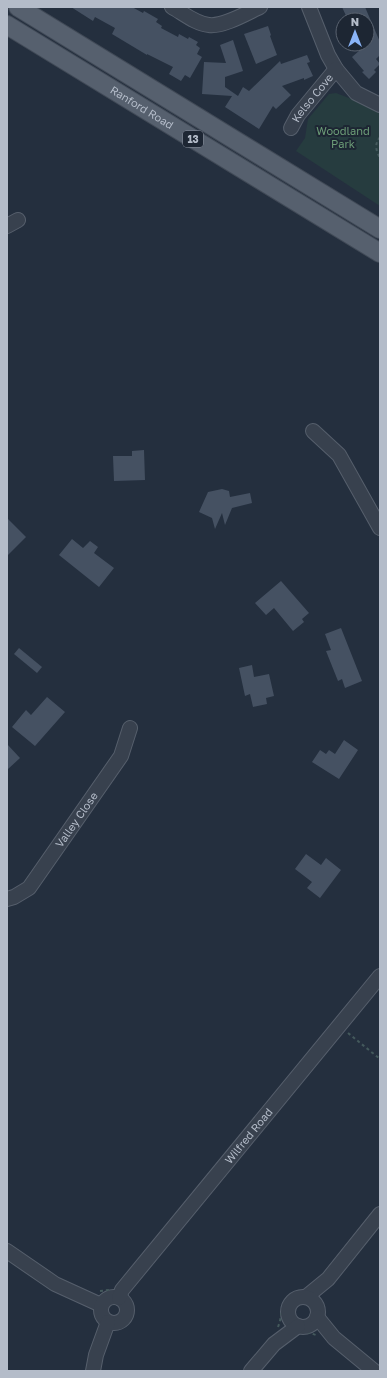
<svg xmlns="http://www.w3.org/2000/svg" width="387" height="1378" font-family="'Golos Text',sans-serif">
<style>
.green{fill:#263c3f}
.building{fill:#455162}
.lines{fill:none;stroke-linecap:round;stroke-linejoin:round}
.minor-casing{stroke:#565f6c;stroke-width:16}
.major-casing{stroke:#414a57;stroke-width:20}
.path{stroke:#44595c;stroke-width:2;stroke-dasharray:3 3;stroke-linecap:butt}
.minor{stroke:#38414e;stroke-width:14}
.major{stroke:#56606e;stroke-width:18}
.labels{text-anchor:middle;stroke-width:4;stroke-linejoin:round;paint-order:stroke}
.shield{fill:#1d2633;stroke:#878f9c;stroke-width:1}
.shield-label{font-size:10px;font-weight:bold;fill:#b4bcc9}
.street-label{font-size:11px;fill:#b4bcc9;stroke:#1d2633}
.park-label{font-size:11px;fill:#6b9a76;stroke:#1d2633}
</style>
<rect width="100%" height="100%" fill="#242f3e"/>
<path class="green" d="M336,93L380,110V206L296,151L305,138L308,119L329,94Z"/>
<g class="building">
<path d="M71,7H132L143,13L144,11L158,19L156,22L162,26L161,28L178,37L179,34L188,39L189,37L198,42L196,45L200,48L197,54L202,57L190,78L185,75L181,81L169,74L173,67L147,54V55L112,34L115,28L95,17L93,21Z"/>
<path d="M342,7H365L380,42V55L376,59L380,64L374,70L376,72L369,79L362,72L364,71L352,57L367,44V20H348Z"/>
<path d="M268,26L271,35L270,36L277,55L256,64L244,34Z"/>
<path d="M233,40L243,71L225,77V87L238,96L243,87L249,91L280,61L281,64L307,55L310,62L307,63L313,76L304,80V78L282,86L291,95L276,109L273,106L259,129L225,107L232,96L202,94L204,62L226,63L220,45Z"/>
<path d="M144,450L145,480L114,481L113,456H132V451Z"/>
<path d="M222,489L229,491L230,497L250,493L252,503L232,508L225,525L222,513L215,529L212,518L199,512L208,492Z"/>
<path d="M7,518L26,537L7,556Z"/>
<path d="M72,539L83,548L90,541L98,547L94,553L114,568L99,587L59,555Z"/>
<path d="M281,581L309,613L302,619L304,622L293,631L274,608L266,615L255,603Z"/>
<path d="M341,628L362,681L345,688L342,679L338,681L326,651L331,650L325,634Z"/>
<path d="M19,648L42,667L37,673L14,654Z"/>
<path d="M252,665L254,677L269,674L274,696L266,698L267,704L253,707L250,694L245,696L239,668Z"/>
<path d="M47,697L65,712L35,746L12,727L26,710L31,715Z"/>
<path d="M344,740L358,750L339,779L312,762L320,750L326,754L329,750L335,754Z"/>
<path d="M7,744L20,758L7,770Z"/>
<path d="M306,854L321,865L326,858L341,870L320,898L307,888L312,882L295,869Z"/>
</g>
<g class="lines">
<g class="minor-casing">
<g id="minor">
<path d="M172,7C183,13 196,24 209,25C223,27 247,13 260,7"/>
<path d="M309,7L328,55L336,69L356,93L380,105"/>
<path id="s1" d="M291,128L298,115L336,69"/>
<path d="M7,226L18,220"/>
<path d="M313,431L339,455L380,528"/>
<path id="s2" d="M7,899L14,897L29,888L121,756L130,728"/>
<path d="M7,1251L55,1284L101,1305"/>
<circle cx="114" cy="1310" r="13"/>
<path d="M306,1297L328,1279L380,1214"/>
<circle cx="303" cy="1312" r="15"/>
<path id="s3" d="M119,1298L122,1290L380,976"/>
<path d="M317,1317L334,1338L374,1371"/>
<path d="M93,1371L96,1355L108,1322"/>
<path d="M251,1371L274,1344L298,1326"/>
</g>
</g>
<g class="major-casing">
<g id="major">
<path d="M18,7L380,229"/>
<path id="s4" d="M7,25L380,253"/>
</g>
</g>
<g class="path">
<path d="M380,137C374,145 376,150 380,158"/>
<path d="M348,1033L380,1059"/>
<path d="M100,1291L109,1290"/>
<path d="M278,1327C283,1314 281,1300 295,1293"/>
<path d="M307,1332L316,1335"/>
</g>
<use href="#minor" class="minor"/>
<use href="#major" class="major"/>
</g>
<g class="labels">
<rect class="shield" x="183" y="131" width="20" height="16" rx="3"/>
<g class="shield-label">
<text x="193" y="143">13</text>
</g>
<g class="street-label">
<text dy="4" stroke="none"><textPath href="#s1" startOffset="37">Kelso Cove</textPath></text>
<text dy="4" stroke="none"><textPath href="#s4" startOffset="158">Ranford Road</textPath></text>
<text dy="4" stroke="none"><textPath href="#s2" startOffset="108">Valley Close</textPath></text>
<text dy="4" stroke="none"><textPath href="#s3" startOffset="208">Wilfred Road</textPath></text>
</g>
<g class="park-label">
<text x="343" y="135">Woodland<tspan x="343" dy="13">Park</tspan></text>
</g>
</g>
<rect width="387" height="1378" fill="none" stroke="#b4bcc9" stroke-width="16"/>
<g transform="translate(355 32)"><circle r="19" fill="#1d2633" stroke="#59626f"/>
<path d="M0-3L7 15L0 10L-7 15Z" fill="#8ab4f8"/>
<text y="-6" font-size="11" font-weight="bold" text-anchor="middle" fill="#b4bcc9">N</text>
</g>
</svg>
